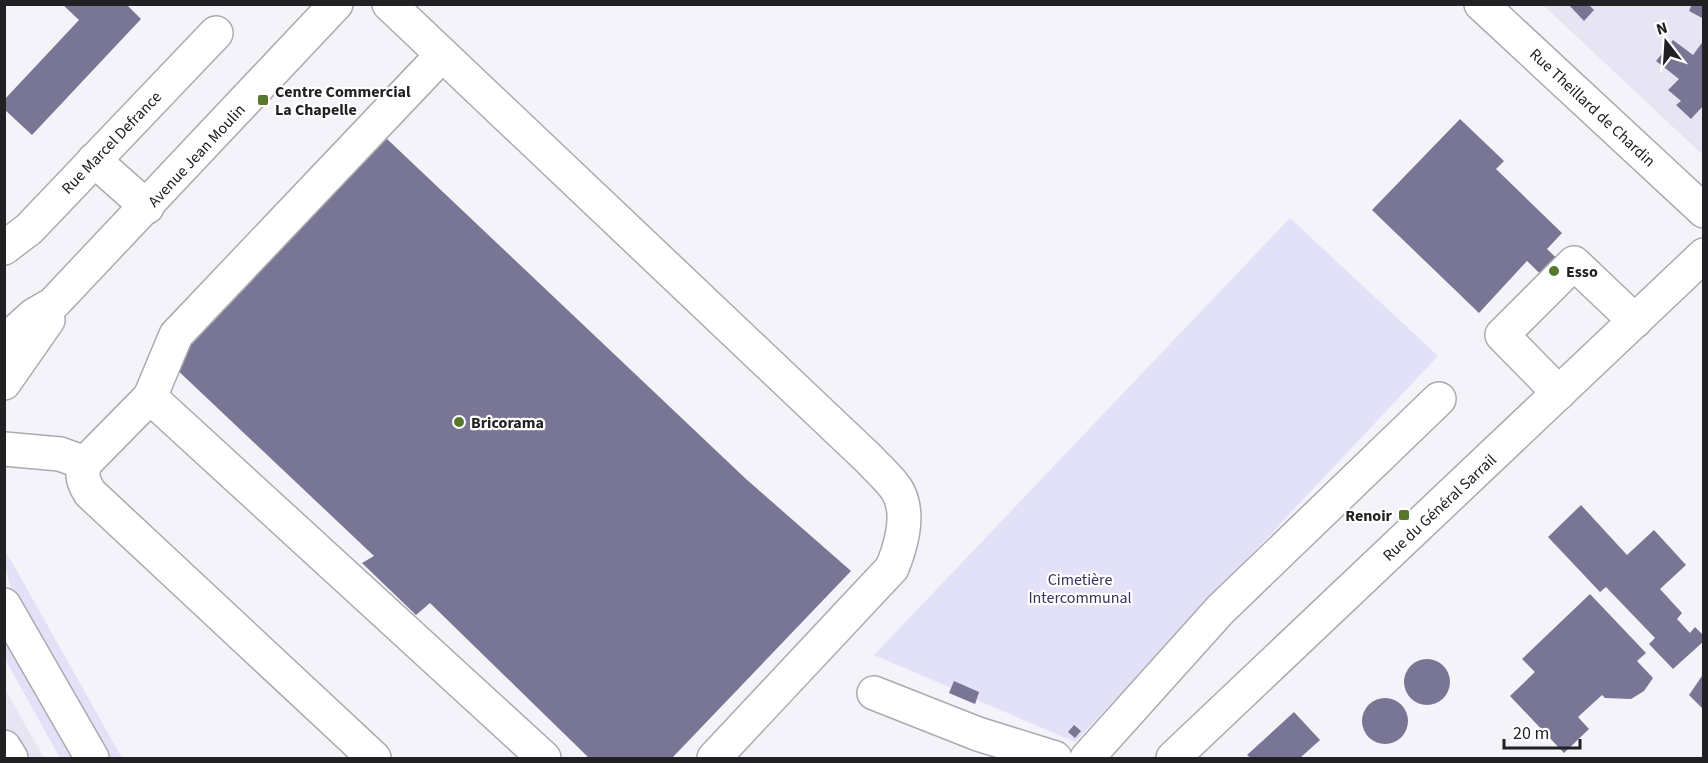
<svg xmlns="http://www.w3.org/2000/svg" width="1708" height="763" font-family="'Source Sans 3',sans-serif">
<style>
.built{fill:#e7e5f3}
.green{fill:#e3e1f8}
.building{fill:#797595}
.lines{fill:none;stroke-linecap:round;stroke-linejoin:round}
.minor-casing{stroke:#abaab0;stroke-width:36}
.major-casing{stroke:#abaab0;stroke-width:36}
.minor{stroke:#fff;stroke-width:33}
.major{stroke:#fff;stroke-width:33}
.poi-dot{fill:#57772d;stroke:#fff;stroke-width:2}
.labels{text-anchor:middle;stroke-width:4.5;stroke-linejoin:round;paint-order:stroke}
.poi-label{font-size:16px;font-weight:bold;fill:#212123;stroke:#fff;text-anchor:start}
.street-label{font-size:16px;fill:#212123;stroke:#fff}
.park-label{font-size:16px;fill:#38305d;stroke:#fff}
</style>
<rect width="100%" height="100%" fill="#f3f3f9"/>
<g class="built">
<path d="M1543,5H1703V155Z"/>
<path d="M5,689L44,758H5Z"/>
</g>
<g class="green">
<path d="M1290,218L1438,356L1075,742L977,700L975,704L949,693L951,688L874,655Z"/>
<path d="M6,553L13,564L122,758H102L11,589L5,566Z"/>
<path d="M4,634L75,758H60L5,659Z"/>
</g>
<g class="building">
<path d="M62,4H126L141,19L32,135L4,109V100L79,20Z"/>
<path d="M1568,4H1588L1594,10L1584,21Z"/>
<path d="M1692,4H1704V19L1689,11Z"/>
<path d="M1673,40L1693,55L1704,40V105L1691,119L1676,105L1681,101L1668,90L1679,79L1656,61Z"/>
<path d="M1460,119L1504,161L1496,169L1562,233L1547,249L1574,275L1558,291L1527,261L1479,313L1372,210Z"/>
<path d="M386,138L746,479L851,571L672,758H589L430,603L416,615L362,563L374,556L172,365Z"/>
<path d="M1581,505L1627,555L1654,530L1686,565L1660,589L1682,613L1677,619L1690,633L1695,627L1704,636V641L1673,669L1649,644L1655,638L1606,587L1600,592L1548,537Z"/>
<path d="M1590,594L1646,653L1637,661L1653,678L1644,691L1631,699L1605,698L1602,695L1578,717L1589,729L1564,753L1510,696L1535,672L1522,659Z"/>
<circle cx="1427" cy="682" r="23"/>
<path d="M1702,676L1704,678V710L1689,695Z"/>
<path d="M954,681L979,692L975,704L949,693Z"/>
<circle cx="1385" cy="721" r="23"/>
<path d="M1294,712L1320,740L1300,758H1251L1247,755Z"/>
<path d="M1074,725L1081,731L1075,738L1068,732Z"/>
</g>
<g class="lines">
<g class="minor-casing">
<g id="minor">
<path d="M389,4L869,459C878,469 890,479 897,490C911,513 901,546 892,568L714,758"/>
<path d="M1481,4L1704,211"/>
<path d="M94,160L147,207"/>
<path d="M4,248L29,229L216,33"/>
<path d="M4,342L34,315L53,304L336,4"/>
<path d="M4,383L48,320"/>
<path d="M1559,393L1502,335L1574,263L1635,321"/>
<path d="M150,397L176,335L442,55"/>
<path d="M4,449L60,454L85,463C81,475 83,482 90,493L374,758"/>
<path d="M85,463L150,397L544,758"/>
<path d="M4,605L92,758"/>
<path d="M874,693L978,734L1055,758"/>
<path d="M4,747L11,758"/>
<path d="M1087,758L1220,610L1439,399"/>
</g>
</g>
<g class="major-casing">
<path id="major" d="M1173,758L1704,255"/>
</g>
<use href="#minor" class="minor"/>
<use href="#major" class="major"/>
</g>
<g class="poi-dot">
<rect x="257" y="94" width="12" height="12" rx="3"/>
<circle cx="1554" cy="271" r="6"/>
<circle cx="459" cy="422" r="6"/>
<rect x="1398" y="509" width="12" height="12" rx="3"/>
</g>
<g class="labels">
<g class="poi-label">
<text x="275" y="97">Centre Commercial<tspan x="275" dy="18">La Chapelle</tspan></text>
<text x="1566" y="277">Esso</text>
<text x="471" y="428">Bricorama</text>
<text x="1392" y="521" text-anchor="end">Renoir</text>
</g>
<g class="street-label">
<text transform="translate(1593 107) rotate(43)" y="6">Rue Theillard de Chardin</text>
<text transform="translate(111 142) rotate(-46)" y="6">Rue Marcel Defrance</text>
<text transform="translate(196 155) rotate(-47)" y="6">Avenue Jean Moulin</text>
<text transform="translate(1439 507) rotate(-43)" y="6">Rue du Général Sarrail</text>
</g>
<g class="park-label">
<text x="1080" y="585">Cimetière<tspan x="1080" dy="18">Intercommunal</tspan></text>
</g>
</g>
<rect width="1708" height="763" fill="none" stroke="#212123" stroke-width="12"/>
<g transform="translate(1666 42) rotate(343)" stroke="#ffffff" stroke-width="4.5" paint-order="stroke">
<path d="M0-4.5L10 22L0 15L-10 22Z" fill="#212123"/>
<text y="-9" font-size="16" font-weight="bold" text-anchor="middle" fill="#212123">N</text>
</g>
<path d="M1504 739v9h76v-9" fill="none" stroke="#212123" stroke-width="3"/>
<text x="1513" y="739" font-size="18" fill="#212123" stroke="#ffffff" stroke-width="4.5" paint-order="stroke">20 m</text>
</svg>
